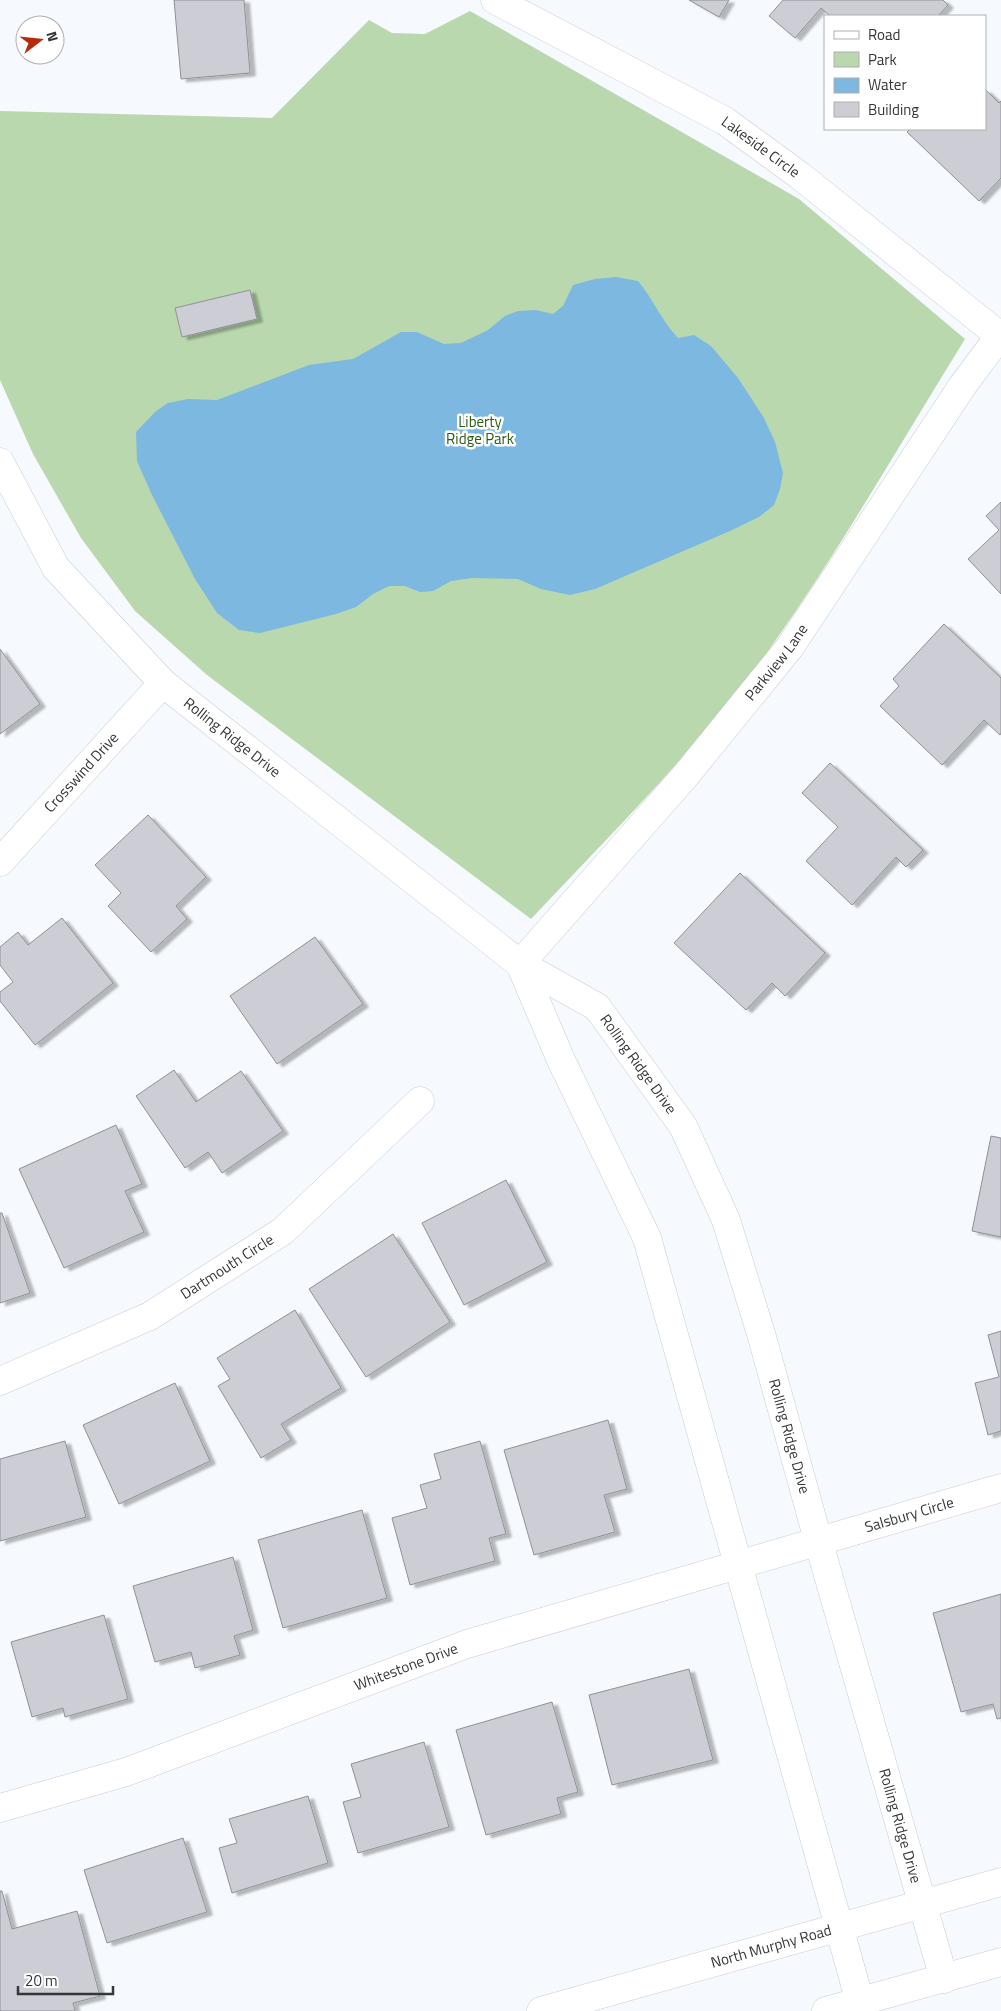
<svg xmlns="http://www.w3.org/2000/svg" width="1001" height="2011" font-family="'Titillium Web',sans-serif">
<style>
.green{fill:#b9d8ae}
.water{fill:#7cb8e0}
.building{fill:#cccdd5;stroke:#8f9098;filter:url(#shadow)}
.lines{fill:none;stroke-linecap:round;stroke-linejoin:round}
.street-casing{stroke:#c6cdd4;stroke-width:29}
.secondary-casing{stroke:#c6cdd4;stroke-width:29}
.street{stroke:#fff;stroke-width:28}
.secondary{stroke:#fff;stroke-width:28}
.labels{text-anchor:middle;stroke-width:5;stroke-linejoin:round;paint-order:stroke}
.street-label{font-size:15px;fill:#343739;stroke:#fff}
.park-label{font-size:15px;fill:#2b5c12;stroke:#fff}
</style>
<defs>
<filter id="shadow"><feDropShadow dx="5.5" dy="3" stdDeviation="1" flood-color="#0004"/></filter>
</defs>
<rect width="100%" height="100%" fill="#f6fafe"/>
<path class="green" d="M470,11L799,199L965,339C901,442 841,548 771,647C701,745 614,831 531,919L207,675L135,611L81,538L33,454L0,380V111L272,118L369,20L392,33L425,34Z"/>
<path class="water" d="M616,277L638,281C653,299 662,321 678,338L694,335L711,346L738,378L764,418L775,442L783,473L780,489L774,505L759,517L730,531L595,589L570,595L541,589L518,579L472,578L451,581L433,591L420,592L405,586H389L373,594L356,607L336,614L260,633L239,630L217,613L195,579L151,493L137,461L136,432L156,411L168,403L188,399L217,400L309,365L353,359L401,332H417L444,344L461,343L488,330L505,316L518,311L536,310L553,314L563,306L573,285L595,279Z"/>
<g class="building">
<path d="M174,0H244L250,73L181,79Z"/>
<path d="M689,0H729L719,17Z"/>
<path d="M783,0H943L948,5L938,16H830L821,8L795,38L769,16Z"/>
<path d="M985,89L999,103L1001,101V178L979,201L907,132L910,129H985Z"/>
<path d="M250,290L257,319L182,337L175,308Z"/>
<path d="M1001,502V594L968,559L999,530L986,516Z"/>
<path d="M944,624L1001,678V733L1000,735L984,720L942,765L880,706L899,686L893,679Z"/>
<path d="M0,649L40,704L0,734Z"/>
<path d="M830,763L923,850L906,867L896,857L852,905L806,861L838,827L802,793Z"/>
<path d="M148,815L206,877L176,906L187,919L151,952L108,906L121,893L95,865Z"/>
<path d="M740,873L825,953L785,996L772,983L746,1010L674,943Z"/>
<path d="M62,918L113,983L35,1045L0,1001V992L13,982L0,965V947L18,932L28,945Z"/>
<path d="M315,937L363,1004L277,1064L230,996Z"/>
<path d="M174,1070L196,1102L241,1071L283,1131L222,1173L208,1152L185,1168L136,1096Z"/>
<path d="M116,1125L142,1184L125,1191L144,1232L64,1268L19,1169Z"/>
<path d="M991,1136L1001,1138V1237L972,1231Z"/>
<path d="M506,1180L547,1262L464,1305L422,1223Z"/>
<path d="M0,1213H2L30,1293L0,1303Z"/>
<path d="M393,1234L450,1322L366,1377L309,1289Z"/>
<path d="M295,1310L341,1388L281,1424L291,1440L261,1458L218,1386L230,1379L217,1358Z"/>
<path d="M1001,1331V1431L988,1435L975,1383L999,1377L988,1335Z"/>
<path d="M175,1383L210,1461L119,1504L83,1425Z"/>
<path d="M608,1420L627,1489L604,1495L615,1532L534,1555L504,1450Z"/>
<path d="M65,1441L86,1517L0,1541V1459Z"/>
<path d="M480,1441L506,1534L489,1538L495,1561L410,1585L392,1518L427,1508L420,1485L441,1479L434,1454Z"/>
<path d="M362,1510L387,1598L283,1628L258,1540Z"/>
<path d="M233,1557L253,1630L234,1636L240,1655L195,1668L191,1652L155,1662L133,1586Z"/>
<path d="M1001,1594V1718L997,1719L993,1704L961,1712L933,1613Z"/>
<path d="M104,1615L128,1699L65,1717L63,1708L32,1717L11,1642Z"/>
<path d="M689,1669L713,1760L612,1785L589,1695Z"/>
<path d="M552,1702L578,1792L557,1798L561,1814L486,1835L456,1730Z"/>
<path d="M424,1742L449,1827L358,1853L343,1802L361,1797L351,1764Z"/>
<path d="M308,1796L328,1863L232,1893L219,1848L237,1843L229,1819Z"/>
<path d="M183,1838L207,1912L107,1943L84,1870Z"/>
<path d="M0,1891H2L12,1929L77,1911L100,1996L73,2003L75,2011H0Z"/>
</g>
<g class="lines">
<g class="street-casing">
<g id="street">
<path id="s1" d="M495,0L725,121L799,175L1000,336"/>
<path id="s2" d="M0,462L56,568L163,683L520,964L597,1007L683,1126L726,1220L762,1337L818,1540L944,1979"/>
<path id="s3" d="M0,862L163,683"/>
<path d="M520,964L561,1060L647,1238L860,2002"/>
<path id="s4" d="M520,964L686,775L790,647L963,385L1001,334"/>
<path id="s5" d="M0,1381L150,1316L283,1231L420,1101"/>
<path id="s6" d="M0,1808L126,1772L467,1644L1001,1488"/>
</g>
</g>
<g class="secondary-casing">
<g id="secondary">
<path id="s7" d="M541,2011L1001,1882"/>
<path d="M826,2011L1001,1962"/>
</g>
</g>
<use href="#street" class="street"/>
<use href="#secondary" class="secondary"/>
</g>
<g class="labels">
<g class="street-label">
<text dy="5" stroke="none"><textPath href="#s1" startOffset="304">Lakeside Circle</textPath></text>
<text dy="5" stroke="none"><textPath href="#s4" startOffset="396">Parkview Lane</textPath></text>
<text dy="5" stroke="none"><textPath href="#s2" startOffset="365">Rolling Ridge Drive</textPath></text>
<text dy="5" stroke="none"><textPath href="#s3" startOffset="121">Crosswind Drive</textPath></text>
<text dy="5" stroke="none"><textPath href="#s2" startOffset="890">Rolling Ridge Drive</textPath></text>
<text dy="5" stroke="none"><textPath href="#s5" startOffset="255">Dartmouth Circle</textPath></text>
<text dy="5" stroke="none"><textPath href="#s2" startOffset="1295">Rolling Ridge Drive</textPath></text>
<text dy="5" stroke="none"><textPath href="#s6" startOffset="956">Salsbury Circle</textPath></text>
<text dy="5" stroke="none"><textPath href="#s6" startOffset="430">Whitestone Drive</textPath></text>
<text dy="5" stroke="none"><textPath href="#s2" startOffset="1700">Rolling Ridge Drive</textPath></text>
<text dy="5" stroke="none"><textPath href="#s7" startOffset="239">North Murphy Road</textPath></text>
</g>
<g class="park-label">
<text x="480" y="427">Liberty<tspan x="480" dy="17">Ridge Park</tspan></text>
</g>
</g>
<rect x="824" y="15" width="162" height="115" fill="#ffffff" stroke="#aeafb0"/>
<rect x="834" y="31" width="25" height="8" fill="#ffffff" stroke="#aeafb0"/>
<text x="868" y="40" font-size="15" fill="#343739">Road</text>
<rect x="834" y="52" width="25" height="15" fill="#b9d8ae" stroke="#aeafb0"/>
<text x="868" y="65" font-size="15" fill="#343739">Park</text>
<rect x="834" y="78" width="25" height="15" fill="#7cb8e0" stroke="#aeafb0"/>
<text x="868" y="90" font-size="15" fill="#343739">Water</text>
<rect x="834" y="102" width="25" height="15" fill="#cccdd5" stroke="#aeafb0"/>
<text x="868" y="115" font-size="15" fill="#343739">Building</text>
<g transform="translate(40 40) rotate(74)"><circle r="24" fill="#ffffff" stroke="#aeafb0"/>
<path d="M0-4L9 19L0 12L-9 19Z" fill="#b62a0d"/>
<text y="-8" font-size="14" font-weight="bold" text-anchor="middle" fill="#343739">N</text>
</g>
<path d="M18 1986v8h95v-8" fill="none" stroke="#343739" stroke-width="2.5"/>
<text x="25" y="1986" font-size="15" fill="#343739" stroke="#ffffff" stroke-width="4" paint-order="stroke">20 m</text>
</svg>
